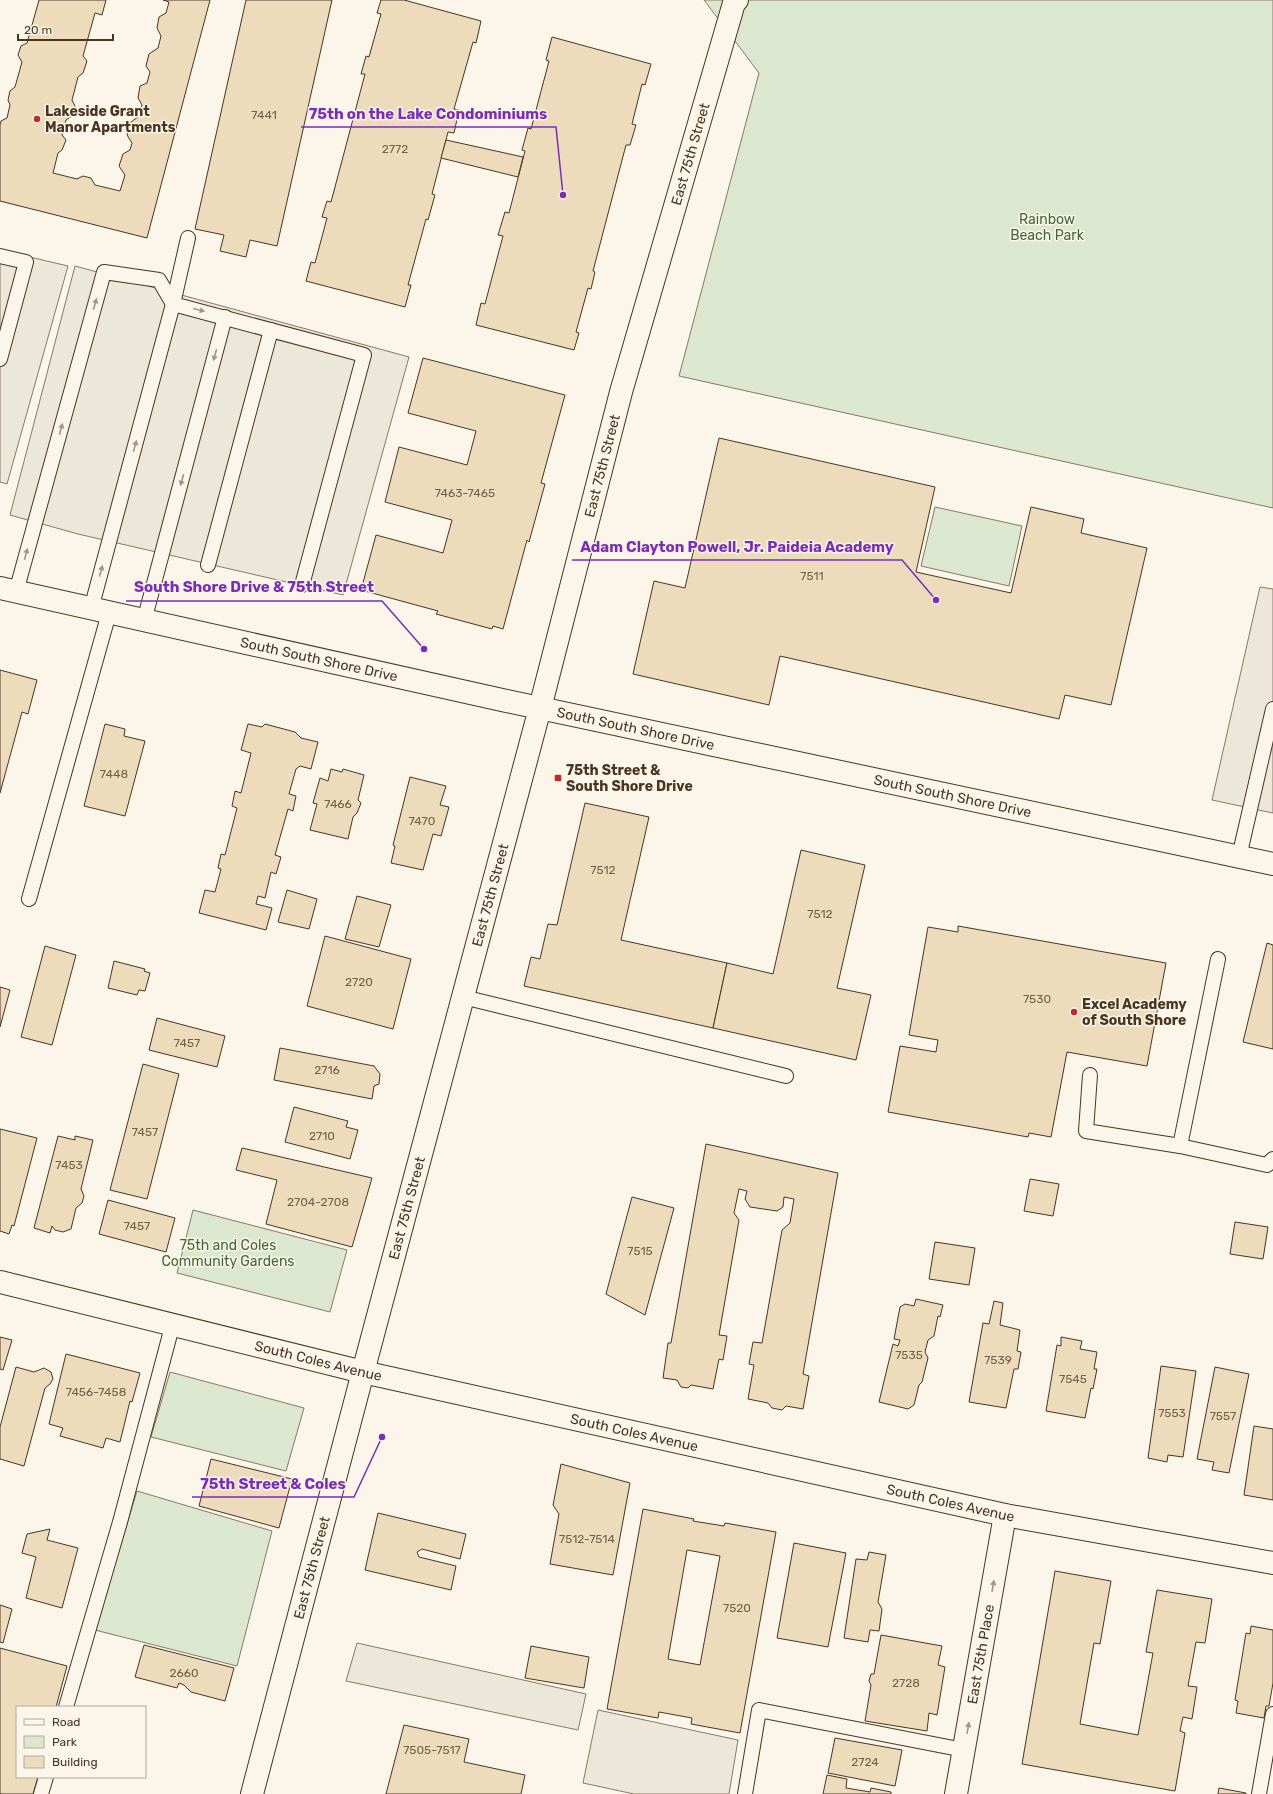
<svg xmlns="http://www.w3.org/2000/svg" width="1273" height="1794" font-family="Rubik,sans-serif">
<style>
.green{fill:#dce7d0;stroke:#887966}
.parking{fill:#ede7d9;stroke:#887966}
.building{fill:#ecdcbc;stroke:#4a3520;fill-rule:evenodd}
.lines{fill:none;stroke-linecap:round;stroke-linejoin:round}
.service-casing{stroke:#4a3520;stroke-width:16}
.minor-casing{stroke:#4a3520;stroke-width:24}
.secondary-casing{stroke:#4a3520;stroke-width:24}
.primary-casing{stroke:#4a3520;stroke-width:24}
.service{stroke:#fbf6e9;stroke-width:14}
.minor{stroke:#fbf6e9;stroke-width:22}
.secondary{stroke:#fbf6e9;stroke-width:22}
.primary{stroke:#fbf6e9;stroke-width:22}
.oneway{fill:#a29684}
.poi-dot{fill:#c62828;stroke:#fbf6e9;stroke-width:1.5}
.labels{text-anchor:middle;stroke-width:3;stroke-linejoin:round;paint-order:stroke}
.number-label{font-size:12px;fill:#725f47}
.poi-label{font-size:14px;font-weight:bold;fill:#4a3520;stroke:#fbf6e9;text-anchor:start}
.street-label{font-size:14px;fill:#4a3520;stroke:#fbf6e9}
.park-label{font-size:14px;fill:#436837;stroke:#fbf6e9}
.leader{fill:none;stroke:#7b2cbf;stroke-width:1.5}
.callout-dot{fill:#7b2cbf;stroke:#fbf6e9;stroke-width:1.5}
.callout-label{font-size:15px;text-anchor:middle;font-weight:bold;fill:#7b2cbf;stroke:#fbf6e9;stroke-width:3;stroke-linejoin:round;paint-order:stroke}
</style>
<rect width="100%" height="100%" fill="#fbf6e9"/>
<g class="green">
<path d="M704,0H1273V508L679,376L759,73Z"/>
<path d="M935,507L1022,526L1009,586L921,566Z"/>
<path d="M193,1210L347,1250L330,1312L177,1273Z"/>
<path d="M170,1372L304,1408L286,1471L151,1437Z"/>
<path d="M137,1491L272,1531L237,1666L95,1630Z"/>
</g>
<g class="parking">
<path d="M0,250L68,266L7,484L0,482Z"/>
<path d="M75,266L409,357L343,595L78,534L10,515Z"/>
<path d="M1260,587L1273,589V813L1212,800Z"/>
<path d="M357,1643L586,1694L578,1730L346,1681Z"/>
<path d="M598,1710L738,1740L729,1794H634L583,1783Z"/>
</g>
<g class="building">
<path d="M39,0H106L102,15L95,13L83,56L87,61L83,73L78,77L72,100L75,106L72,116L66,120L62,135L66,140L62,150L58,153L53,173L77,179L83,176L91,178L95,185L120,191L125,175L119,166L123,154L130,150L132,143L127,135L131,122L138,117L142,105L138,98L140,86L147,83L150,72L146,66L149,54L158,48L161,36L157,28L159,17L166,13L169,2L163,0H210L147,238L0,201V125L1,121L7,118L10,105L8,100L10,91L15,87L22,62L18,55L21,46L27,43Z"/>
<path d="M246,0H332L277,246L250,240L246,257L220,251L224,235L195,229Z"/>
<path d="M381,0H404L481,21L476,43L473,42L454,109L459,110L454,133L448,132L432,194L435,195L428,220L426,219L408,285H411L405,307L306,281L311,262L315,263L327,218L322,217L327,201L331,202L365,74H361L366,56L369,57L381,14L377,13Z"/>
<path d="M552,37L651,64L645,85L642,84L632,124L636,125L630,145H626L593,271L595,272L591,289L588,288L576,332L579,333L574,350L476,325L481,303L485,304L503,236L498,235L505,212L509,213L525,151L522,150L528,128L531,129L549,61L546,60Z"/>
<path d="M446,140L523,157L518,177L441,158Z"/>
<path d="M423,358L565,395L541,483L545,484L529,542L527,540L503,629L493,626L492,629L436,614L438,611L361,590L376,535L443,553L452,520L385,502L399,447L467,465L476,431L408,413Z"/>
<path d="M719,438L935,487L916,572L1011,593L1031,507L1084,519L1081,533L1147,548L1111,705L1065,695L1059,719L780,656L769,705L633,674L654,581L685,588Z"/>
<path d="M0,670L37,680L28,714L22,712L0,793Z"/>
<path d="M105,724L125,729L124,736L145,741L125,816L84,806Z"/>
<path d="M248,724L262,727L265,724L295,732L301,738L318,742L311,769L300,766L296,769L289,794L296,796L293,811L288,809L275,855L281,857L276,874L271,872L265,898L258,896L256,904L272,908L266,930L199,913L205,890L215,892L221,869L218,868L221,854L225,855L237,808L232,806L235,791L241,793L251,753L241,750Z"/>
<path d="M331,769L342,772L343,769L364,775L358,800L361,803L357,813L353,817L348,839L310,830L317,804L313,803L320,778L328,781Z"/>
<path d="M410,777L446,786L440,805L449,807L441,836L433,834L423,870L391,863L395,846L393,845Z"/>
<path d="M585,803L649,817L621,940L727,963L713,1028L524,986L531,957L540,959L548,924L557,925Z"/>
<path d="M801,850L865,865L837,988L871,995L856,1060L713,1028L727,963L773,974Z"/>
<path d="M287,890L317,899L309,929L278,922Z"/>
<path d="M357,896L391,905L379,947L345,939Z"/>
<path d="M958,926L1166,963L1147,1066L1067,1052L1051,1137L1029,1133L1028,1137L888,1112L900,1046L936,1052L938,1040L909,1035L928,927L958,932Z"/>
<path d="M325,936L411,959L393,1029L307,1006Z"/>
<path d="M1267,943L1273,945V1049L1243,1042Z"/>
<path d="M45,946L76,955L52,1045L21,1037Z"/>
<path d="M114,961L145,969L144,971L150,973L145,991L139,990L137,995L108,988Z"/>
<path d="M0,987L10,990L0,1027Z"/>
<path d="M157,1018L225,1036L217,1067L149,1050Z"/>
<path d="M280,1048L374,1066L380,1074L379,1084L374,1086L372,1099L274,1080Z"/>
<path d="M143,1064L179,1074L147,1199L110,1190Z"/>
<path d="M294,1107L348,1121L346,1127L358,1130L350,1159L285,1142Z"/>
<path d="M0,1129L37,1138L14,1226L12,1225L9,1234L0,1231Z"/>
<path d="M58,1136L75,1140V1136L93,1140L81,1189L84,1196L82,1203L76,1208L71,1229L63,1232L55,1230L52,1226L50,1233L34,1228Z"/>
<path d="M706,1144L838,1173L803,1374L809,1376L803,1409L786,1406L782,1410L772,1408L768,1403L748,1399L754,1365L749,1364L753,1342L762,1343L782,1230L790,1223L794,1199L784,1197L783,1207L777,1211L750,1207L745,1199L747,1191L739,1189L734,1213L739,1220L719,1335L727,1336L723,1360L719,1359L713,1389L691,1385L688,1388L681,1387L677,1380L663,1378L668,1343H671Z"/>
<path d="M242,1148L372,1178L352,1247L266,1224L277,1180L236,1170Z"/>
<path d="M1030,1179L1059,1184L1053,1216L1024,1211Z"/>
<path d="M632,1197L674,1208L645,1315L606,1294Z"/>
<path d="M108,1200L175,1218L166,1252L99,1234Z"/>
<path d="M1235,1222L1268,1227L1263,1259L1230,1254Z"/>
<path d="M935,1242L975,1248L969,1285L929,1279Z"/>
<path d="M916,1299L943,1305L940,1317L938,1316L934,1336L928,1340L925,1352L928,1358L922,1382L919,1385L914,1405L908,1409L879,1402L893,1344L898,1346L900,1340L894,1339L900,1307L905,1304L914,1306Z"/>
<path d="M994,1301L1003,1303L1000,1325L1020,1330L1017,1351L1021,1352L1018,1369H1014L1006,1408L969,1402L983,1323L989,1324Z"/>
<path d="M0,1337L12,1340L3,1370L0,1369Z"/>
<path d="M1061,1337L1082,1341L1080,1349L1097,1352L1094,1369H1097L1093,1389L1091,1388L1085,1418L1046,1411L1057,1345L1061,1346Z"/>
<path d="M66,1354L140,1373L132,1402L130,1401L120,1442L106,1438L103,1448L60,1436L63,1428L49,1424Z"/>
<path d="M1161,1366L1196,1371L1183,1457L1168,1455L1167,1462L1148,1458Z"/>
<path d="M16,1367L34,1372L44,1368L51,1372L53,1379L50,1384L45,1388L24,1466L0,1459V1427Z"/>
<path d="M1215,1367L1249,1374L1229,1473L1212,1470L1214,1462L1197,1459Z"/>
<path d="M1254,1426L1273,1429V1500L1244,1495Z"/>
<path d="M211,1459L292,1479L279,1528L199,1506Z"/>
<path d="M561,1464L630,1483L613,1575L550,1564L559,1514L553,1505Z"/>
<path d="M643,1509L694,1519L693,1521L724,1526L725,1523L776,1532L740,1733L691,1724L692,1718L659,1712L658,1718L607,1709ZM687,1550L720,1556L700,1665L668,1659Z"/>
<path d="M378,1513L466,1534L460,1559L422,1549L417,1552L419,1557L456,1566L451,1590L365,1570Z"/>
<path d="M50,1529L47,1540L78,1548L62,1608L26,1598L36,1557L22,1553L27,1534Z"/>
<path d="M794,1543L846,1553L828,1647L777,1638Z"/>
<path d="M869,1552L886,1555L878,1602L882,1609L879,1631L870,1630L868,1642L844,1638L856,1559L867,1560Z"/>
<path d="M1055,1571L1111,1581L1100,1644L1094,1643L1080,1724L1138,1735L1153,1653L1146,1652L1157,1590L1212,1599L1205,1643L1196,1642L1188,1686L1197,1687L1192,1719L1183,1717L1180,1731L1185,1733L1175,1791L1022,1764Z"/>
<path d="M0,1605L12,1609L3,1643L0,1642Z"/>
<path d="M1251,1626L1273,1630V1683L1269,1706H1266L1264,1718L1236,1713L1238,1701L1235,1700L1246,1633L1250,1634Z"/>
<path d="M881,1635L942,1646L938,1665L945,1667L937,1715L929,1713L927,1731L865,1721L871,1685L869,1681L871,1674H874Z"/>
<path d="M144,1645L234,1668L225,1701L191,1692L184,1685L179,1683L177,1688L135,1677Z"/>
<path d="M531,1646L589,1657L584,1688L525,1678Z"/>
<path d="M0,1648L67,1666L56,1707H17V1777H38L33,1794H0Z"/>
<path d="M404,1725L469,1739L464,1762L525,1775L521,1794H386Z"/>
<path d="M835,1738L902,1750L895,1786L828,1773Z"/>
<path d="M827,1775L847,1779L846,1788L870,1792L871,1788L891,1792V1794H823Z"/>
<path d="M1219,1788L1246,1793V1794H1218Z"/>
</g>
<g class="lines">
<g class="service-casing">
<g id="service">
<path d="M0,256L26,262L0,359"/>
<path d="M208,565L271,330"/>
<path d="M16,592L104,272L159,280L173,304L364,355L302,585"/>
<path d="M91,609L173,304L188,238"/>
<path d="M144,621L225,317"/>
<path d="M1239,857L1273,709"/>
<path d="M29,899L109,613"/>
<path d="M1218,959L1180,1146L1267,1165L1273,1159"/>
<path d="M463,997L786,1076"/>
<path d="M1090,1075L1086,1131L1180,1146"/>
<path d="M66,1707L120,1522L173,1323"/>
<path d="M41,1794L46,1777"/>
<path d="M745,1794L759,1710L964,1750"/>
<path d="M1259,1794L1273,1714"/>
</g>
</g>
<g class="minor-casing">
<g id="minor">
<path id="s1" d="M540,708L621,392L734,3L737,0"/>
<path id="s2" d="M0,1282L363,1372L1005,1515L1273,1563"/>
<path id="s3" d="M956,1794L1005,1515"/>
</g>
</g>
<g class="secondary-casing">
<g id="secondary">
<path id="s4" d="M252,1794L363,1372L540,708"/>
</g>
</g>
<g class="primary-casing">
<g id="primary">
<path id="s5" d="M0,588L502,700L1273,864"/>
</g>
</g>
<use href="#service" class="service"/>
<use href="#minor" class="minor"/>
<use href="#secondary" class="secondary"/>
<use href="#primary" class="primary"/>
</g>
<defs><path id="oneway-solid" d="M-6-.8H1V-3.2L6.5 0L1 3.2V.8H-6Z"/></defs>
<g class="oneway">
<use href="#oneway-solid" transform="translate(95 304) rotate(-75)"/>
<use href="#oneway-solid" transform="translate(199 310) rotate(14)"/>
<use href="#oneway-solid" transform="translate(215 355) rotate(105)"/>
<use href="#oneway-solid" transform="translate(61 429) rotate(-75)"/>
<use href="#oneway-solid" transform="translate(135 446) rotate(-75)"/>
<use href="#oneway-solid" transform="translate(182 480) rotate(105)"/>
<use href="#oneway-solid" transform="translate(26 554) rotate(-75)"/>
<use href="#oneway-solid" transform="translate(101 571) rotate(-75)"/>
<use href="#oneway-solid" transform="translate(993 1586) rotate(-80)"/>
<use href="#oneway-solid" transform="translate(968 1728) rotate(-80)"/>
</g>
<g class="poi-dot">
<circle cx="37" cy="119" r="4"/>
<rect x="554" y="774" width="8" height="8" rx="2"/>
<circle cx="1074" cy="1012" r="4"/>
</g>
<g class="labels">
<g class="number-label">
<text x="264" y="119">7441</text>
<text x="395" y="153">2772</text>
<text x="465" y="497">7463-7465</text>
<text x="812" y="580">7511</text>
<text x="114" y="778">7448</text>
<text x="338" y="808">7466</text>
<text x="422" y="825">7470</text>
<text x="603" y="874">7512</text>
<text x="820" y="918">7512</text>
<text x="359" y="986">2720</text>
<text x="1037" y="1003">7530</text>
<text x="187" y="1047">7457</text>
<text x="327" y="1074">2716</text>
<text x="145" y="1136">7457</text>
<text x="322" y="1140">2710</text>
<text x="69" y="1169">7453</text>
<text x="318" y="1206">2704-2708</text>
<text x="137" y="1230">7457</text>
<text x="640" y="1255">7515</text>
<text x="909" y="1359">7535</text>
<text x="998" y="1364">7539</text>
<text x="1073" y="1383">7545</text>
<text x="96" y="1396">7456-7458</text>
<text x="1172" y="1417">7553</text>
<text x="1223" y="1420">7557</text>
<text x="587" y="1543">7512-7514</text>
<text x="737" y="1612">7520</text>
<text x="184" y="1677">2660</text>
<text x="906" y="1687">2728</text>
<text x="432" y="1754">7505-7517</text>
<text x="865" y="1766">2724</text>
</g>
<g class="poi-label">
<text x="45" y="116">Lakeside Grant<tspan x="45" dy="16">Manor Apartments</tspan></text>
<text x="566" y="775">75th Street &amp;<tspan x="566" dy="16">South Shore Drive</tspan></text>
<text x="1082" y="1009">Excel Academy<tspan x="1082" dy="16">of South Shore</tspan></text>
</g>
<g class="street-label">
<text dy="5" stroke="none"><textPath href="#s1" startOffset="574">East 75th Street</textPath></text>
<text dy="5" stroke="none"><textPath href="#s1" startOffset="250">East 75th Street</textPath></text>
<text dy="5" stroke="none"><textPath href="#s5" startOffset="327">South South Shore Drive</textPath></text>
<text dy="5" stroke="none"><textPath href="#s5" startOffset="651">South South Shore Drive</textPath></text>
<text dy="5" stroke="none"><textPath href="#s5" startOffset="975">South South Shore Drive</textPath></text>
<text dy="5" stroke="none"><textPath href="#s4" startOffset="930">East 75th Street</textPath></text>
<text dy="5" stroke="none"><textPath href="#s4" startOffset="606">East 75th Street</textPath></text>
<text dy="5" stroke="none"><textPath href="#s2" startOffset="328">South Coles Avenue</textPath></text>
<text dy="5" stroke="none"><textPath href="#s2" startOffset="652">South Coles Avenue</textPath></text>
<text dy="5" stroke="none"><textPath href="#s2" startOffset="976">South Coles Avenue</textPath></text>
<text dy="5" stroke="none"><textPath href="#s4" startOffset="234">East 75th Street</textPath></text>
<text dy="5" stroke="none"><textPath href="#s3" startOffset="142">East 75th Place</textPath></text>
</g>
<g class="park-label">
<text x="1047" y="224">Rainbow<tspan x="1047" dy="16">Beach Park</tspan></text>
<text x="228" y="1250">75th and Coles<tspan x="228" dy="16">Community Gardens</tspan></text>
</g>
</g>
<path class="leader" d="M563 195L556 127H301M936 600L902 560H572M424 649L382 601H126M382 1437L354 1497H192"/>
<g class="callout-dot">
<circle cx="563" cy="195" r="4"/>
<circle cx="936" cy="600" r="4"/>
<circle cx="424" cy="649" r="4"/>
<circle cx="382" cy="1437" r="4"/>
</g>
<g class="callout-label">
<text x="428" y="119">75th on the Lake Condominiums</text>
<text x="737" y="552">Adam Clayton Powell, Jr. Paideia Academy</text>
<text x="254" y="592">South Shore Drive &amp; 75th Street</text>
<text x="273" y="1489">75th Street &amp; Coles</text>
</g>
<rect x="16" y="1706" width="130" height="72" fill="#fbf6e9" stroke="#b4a999"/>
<rect x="24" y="1719" width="20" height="6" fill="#fbf6e9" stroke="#b4a999"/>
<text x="52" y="1726" font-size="12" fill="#4a3520">Road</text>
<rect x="24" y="1736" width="20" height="12" fill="#dce7d0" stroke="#b4a999"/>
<text x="52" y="1746" font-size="12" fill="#4a3520">Park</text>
<rect x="24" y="1756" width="20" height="12" fill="#ecdcbc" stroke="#b4a999"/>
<text x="52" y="1766" font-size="12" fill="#4a3520">Building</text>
<path d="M18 34v6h95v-6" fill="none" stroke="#4a3520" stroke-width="2"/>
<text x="24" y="34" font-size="12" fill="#4a3520" stroke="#fbf6e9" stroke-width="3" paint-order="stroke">20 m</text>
</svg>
